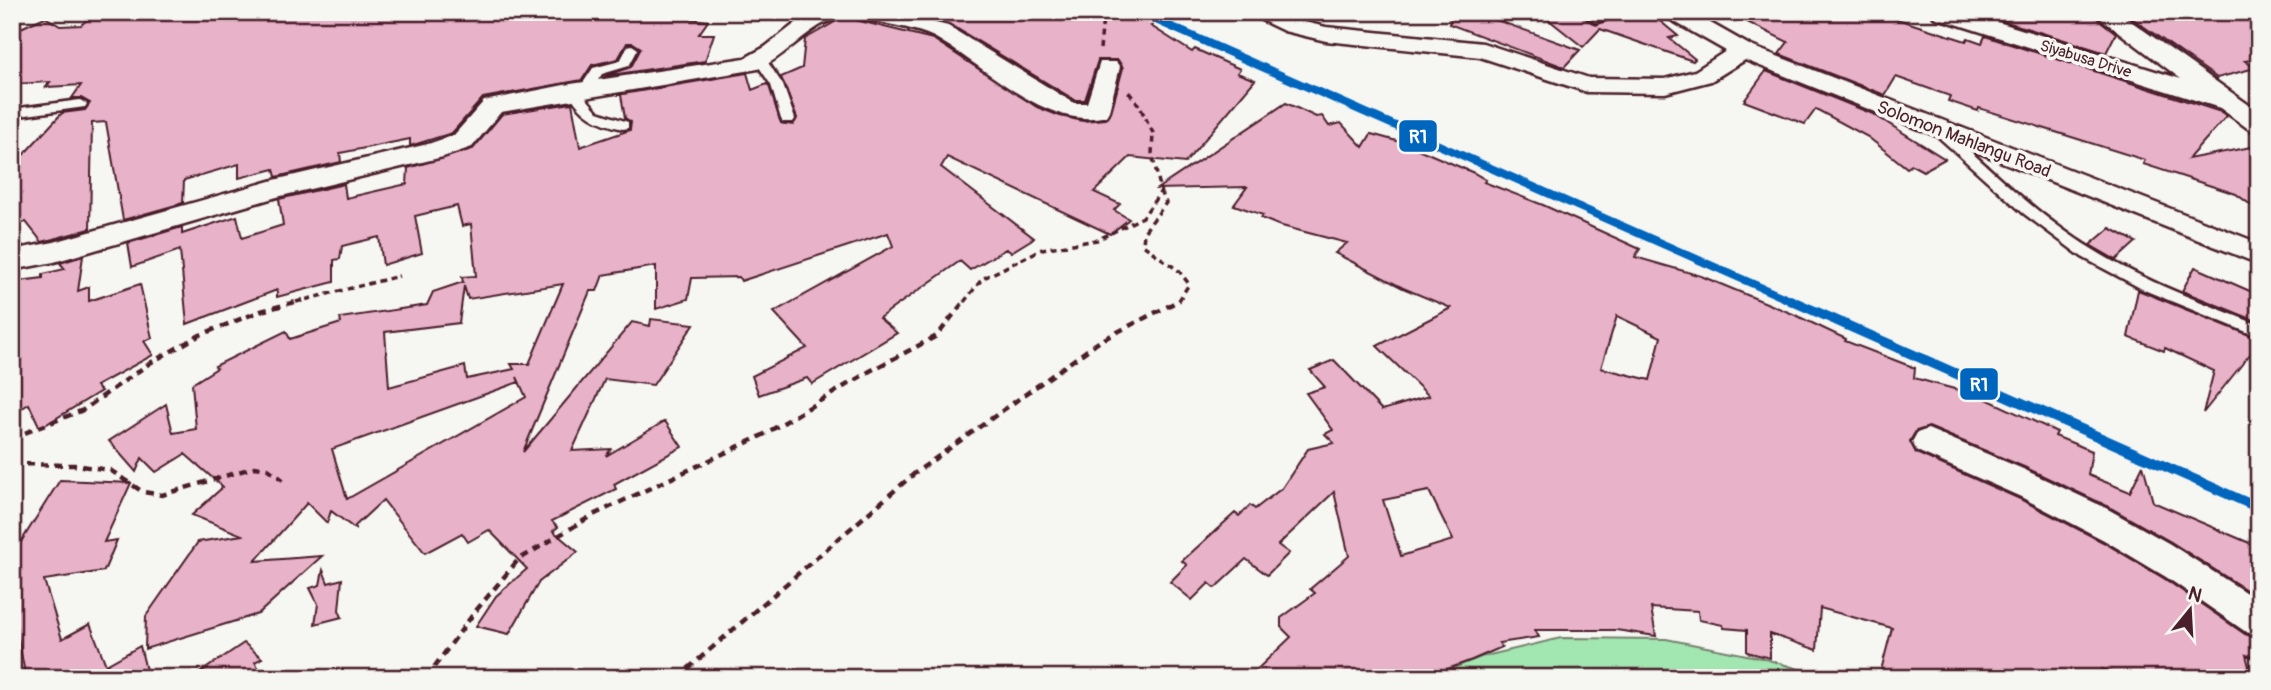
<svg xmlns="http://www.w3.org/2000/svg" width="2271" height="690" font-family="Pangolin,sans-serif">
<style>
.green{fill:#a2e6b1;stroke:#76826e;stroke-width:2}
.building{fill:#e8b2c9;stroke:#4a1f2b;stroke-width:2;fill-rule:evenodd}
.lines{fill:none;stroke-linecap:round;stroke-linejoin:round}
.service-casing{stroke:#4a1f2b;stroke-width:5}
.minor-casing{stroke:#4a1f2b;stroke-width:5}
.path-far1{stroke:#4a1f2b;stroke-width:3.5;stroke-dasharray:6 4.5;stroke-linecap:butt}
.path{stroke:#4a1f2b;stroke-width:4.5;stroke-dasharray:8 6;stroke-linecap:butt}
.service{fill:#f6f6f2;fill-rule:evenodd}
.minor{fill:#f6f6f2;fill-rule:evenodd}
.rail-1-far1-casing{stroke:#f6f6f2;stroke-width:12}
.rail-1-casing{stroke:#f6f6f2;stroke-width:15}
.rail-1-far1{stroke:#0065bd;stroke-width:8}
.rail-1{stroke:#0065bd;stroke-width:10}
.labels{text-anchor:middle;stroke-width:7;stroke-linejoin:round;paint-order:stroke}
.far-street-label{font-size:16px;fill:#4a1f2b;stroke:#f6f6f2}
.street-label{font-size:18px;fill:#4a1f2b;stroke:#f6f6f2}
.line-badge{stroke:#f6f6f2;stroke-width:2.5}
.badge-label{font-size:19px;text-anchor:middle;font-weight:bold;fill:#fff}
</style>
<rect width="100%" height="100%" fill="#f6f6f2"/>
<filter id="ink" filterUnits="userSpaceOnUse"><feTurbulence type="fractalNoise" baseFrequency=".0143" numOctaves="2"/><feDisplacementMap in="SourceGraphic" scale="14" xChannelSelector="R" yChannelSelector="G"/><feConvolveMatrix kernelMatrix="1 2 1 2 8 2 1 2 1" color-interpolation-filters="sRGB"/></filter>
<g filter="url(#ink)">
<path class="green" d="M1561,638L1666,639L1762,658L1829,678H1427L1481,657Z"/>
<g class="building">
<path d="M96,12H634L708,21L699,34H714L705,61L604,76L631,67L641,48L633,43H627L618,59L592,65L582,80L483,98L452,133L410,146V139L340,153L341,162L276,177L274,169L239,178V164L184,180L183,203L123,220L106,122L92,123L90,229L42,242L26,222L12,226V167L62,113L85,110L90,103L81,98H72L81,85L46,87L50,82L12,84V32L45,17L60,26L81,25Z"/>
<path d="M845,12H851L855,20L933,39L1037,107L1060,116L1083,121L1106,119L1111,112L1123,68L1118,60H1098L1085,100H1075L949,24L904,12H923L955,20L974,12H1172L1151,26L1192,52L1195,49L1240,69L1237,73L1255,80L1185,163L1130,157L1094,192L1120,204L1114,210L1129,219L1110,234L947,157L941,167L1034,238L1011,252L1006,249L970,270L960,261L879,318L897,333L812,384L807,378L759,395L752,376L807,348L774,312L893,246L888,233L741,281L739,277L692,278L688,299L656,309V266L603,275L597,291H590L523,452L632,322L650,326L651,319L694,324L653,385L605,379L572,451L611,449L606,456L665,421L682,447L614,484L616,489L552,521L558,527L553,531L578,552L539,582L509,634L476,626L496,596L527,569L489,530L468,542L462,533L425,553L383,500L355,526V529L331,511L327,523L307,503L255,561L322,556L258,614L145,649L146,616L198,542L242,535L192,515L223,487L185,454L156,472L142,458L136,472L109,441L166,404L173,433L196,429L192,384L217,368L215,366L286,331L290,339L341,323L340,318L427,305L433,292L463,282L462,277L476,276L471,224L462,226L457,206L415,216L422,253L383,265L379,237L342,246L340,259L334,260V282L277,297V290L187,324L180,250L132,267L128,243L182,227V234L237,216L242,238L283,225L279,199L344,184L346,198L407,184L408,168L473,149L502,114L572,103L580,147L630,130L631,122L625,118L621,95H617L747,73L752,90L767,84L769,86L781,123L793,125L797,118L781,77L802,68L805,39L840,19ZM563,284L529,364H511L514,369L467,379L465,366L389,387L385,332L459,323L464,286L468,299ZM517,377L526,397L347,499L332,449L519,382Z"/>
<path d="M1453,12H1474L1580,50L1564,67L1449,24Z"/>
<path d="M1539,12H1597L1586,19L1596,25L1631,12H1649L1678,36L1669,38L1695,59L1693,61L1600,29L1583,47Z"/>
<path d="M1727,12H1875L1966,41L1968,38L1982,43L1985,36L2221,112L2227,116L2188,159L2251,147L2259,153V211L2236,194L2143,164L2145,160L1979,108L1978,111L1948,101L1950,96L1896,77L1885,95L1779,54L1788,42Z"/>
<path d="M1997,12H2089L2116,33L2106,53L1994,18Z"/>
<path d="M2123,12H2259V59L2245,61L2255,68L2217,78Z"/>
<path d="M1766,71L1873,114L1945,159L1923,171L1912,165L1907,168L1868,137L1816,109L1805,124L1744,101Z"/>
<path d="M1286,103L1316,117L1322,116L1329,126L1341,123L1363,147L1371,134L1404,143L1474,173L1486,180L1484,182L1543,205L1640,249L1635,257L1701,276L1793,314L1846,339L1845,341L1915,368L1914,378L1980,396L2057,432L2055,436L2092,451L2088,475L2130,492L2143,465L2153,502L2259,547V598L2171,542L2107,506L2024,467L1929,427L1916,431L1910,441L1916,453L2020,499L2103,542L2165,579L2245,634L2259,639V660L2246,655L2252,678H2128L2102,669L2101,678H1879L1892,628L1820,608L1817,650L1770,634V658L1747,652V630L1724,628L1723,625L1699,620L1698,611L1651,608L1656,636L1616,630H1535L1539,637L1499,643L1502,647L1472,660L1423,678H1248L1291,637L1281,627V618L1315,593L1310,589L1349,556L1334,492L1278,545L1289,553L1267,575L1246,559L1215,588L1209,583L1192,600L1170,582L1187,565L1182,561L1235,513L1239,516L1250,505L1255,509L1282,488L1308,449L1334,443L1325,434L1333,430L1306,393L1325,387L1310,370L1334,360L1382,410L1429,396L1377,346L1451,308L1403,288L1335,253L1347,243L1278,225L1261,218L1263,215L1234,205L1247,187L1157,189ZM1617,316L1661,337L1650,380L1601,368ZM1429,491L1453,540L1401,556L1383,500Z"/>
<path d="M2110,228L2136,242L2116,260L2090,245Z"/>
<path d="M83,256L78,291L89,287V301L140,284L152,338L144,341L153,355L96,386L101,391L40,428L29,404L12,414V282L43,278V274L65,269L60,263Z"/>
<path d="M2195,267L2259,295V322L2182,291Z"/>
<path d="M2138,290L2259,339V343L2203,413L2214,371L2165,348L2164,351L2128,337Z"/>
<path d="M60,480L131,483L104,542L117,540L104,571L44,580L62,639L90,624L106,665L140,646L148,678H26L15,623L12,625V556Z"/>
<path d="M323,570L328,583L342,579L339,610L342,617L315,624L318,604L310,588L320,585Z"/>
<path d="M244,643L262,658L255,662L264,678H192Z"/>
</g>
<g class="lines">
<g class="service-casing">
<g id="service">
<path d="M1605,12H1629L1595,22L1589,18Z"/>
<path d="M632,45L638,49L629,66L602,74L590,92H581L598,112L628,122V128L623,129C597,123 581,115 568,91L574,87L579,89L593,68L620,61L628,46Z"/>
<path d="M761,57L765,58L783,85L795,119L793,122H783L781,119L771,85L755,61Z"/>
<path d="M80,100L87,104L85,107L12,117V109Z"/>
<path d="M1938,125L1943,126C1990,169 2037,215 2092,249C2144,282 2202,302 2259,325V337L2144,290L2082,257L2023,213L1933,132V126Z"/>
</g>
</g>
<g class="minor-casing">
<g id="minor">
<path d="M810,12H843C838,20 827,21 819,26C797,39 782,58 758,69L501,112L472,147L443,157L277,197L54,262L12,270V250L54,242L274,180L428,144L454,135L484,101L564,85L745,58L765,47Z"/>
<path d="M853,12H892L948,26L1074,103H1087L1100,62H1116L1120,67L1109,111L1106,116C1047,131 983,64 934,37C914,27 879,23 856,17Z"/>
<path d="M1252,12H1282L1300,21L1326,27L1483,43L1589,78L1665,79L1695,71L1726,51L1666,17L1663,12H1691L1751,46L2259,243V264L1745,60L1711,81L1665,93L1587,92L1480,57L1326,41L1284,31L1255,17Z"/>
<path d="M1931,12H1966L2181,79L2092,12H2118L2259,112V132L2250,130L2220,108L1934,17Z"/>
<path d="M1928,429L2023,469L2106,508L2170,544L2259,601V637L2246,632L2166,577L2104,540L2021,497L1917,451L1912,442L1917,433Z"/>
</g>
</g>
<g class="path-far1">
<path d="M1100,49L1103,17L1111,12"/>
<path d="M1161,191L1166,203L1144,232L1143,245L1179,271L1189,284L1178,302"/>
<path d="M296,302L399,276"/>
<path d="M964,302L982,279L1042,249L1097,240L1143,217L1161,191L1152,154L1153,133L1139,105L1127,90"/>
</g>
<g class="path">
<path d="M12,438L83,410L150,363L200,335L261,311L303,300"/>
<path d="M12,464L74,465L110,470L143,492L162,495L255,467L268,469L283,480"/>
<path d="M426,678L474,613L518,560L593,515L763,435L870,371L937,336L965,300"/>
<path d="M677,678L915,473L1100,341L1180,300"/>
</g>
<use href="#service" class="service"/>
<use href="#minor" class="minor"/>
<g class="rail-1-far1-casing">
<path id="rail-1-far1" d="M1138,12L1794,302"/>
</g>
<g class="rail-1-casing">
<path id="rail-1" d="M1790,300L2259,508"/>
</g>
<use href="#rail-1-far1" class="rail-1-far1"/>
<use href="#rail-1" class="rail-1"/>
</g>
</g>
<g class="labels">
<g class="far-street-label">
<text transform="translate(2086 58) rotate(17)" y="6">Siyabusa Drive</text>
</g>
<g class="street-label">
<text transform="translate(1964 139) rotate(21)" y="6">Solomon Mahlangu Road</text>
</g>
</g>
<g class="line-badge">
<rect x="1398" y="119" width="40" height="34" rx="7" fill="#0065bd"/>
<rect x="1959" y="367" width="40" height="34" rx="7" fill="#0065bd"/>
</g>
<g class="badge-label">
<text x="1418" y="143">R1</text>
<text x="1979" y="391">R1</text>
</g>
<rect width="2271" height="690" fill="none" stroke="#f6f6f2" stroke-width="42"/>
<rect x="21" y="21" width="2229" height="648" fill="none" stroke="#4a1f2b" stroke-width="2.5" filter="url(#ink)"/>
<g transform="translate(2190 610) rotate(18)" stroke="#f6f6f2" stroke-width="5" paint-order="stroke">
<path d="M0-5L12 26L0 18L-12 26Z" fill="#4a1f2b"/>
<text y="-10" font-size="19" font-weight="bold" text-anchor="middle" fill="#4a1f2b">N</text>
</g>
</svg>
